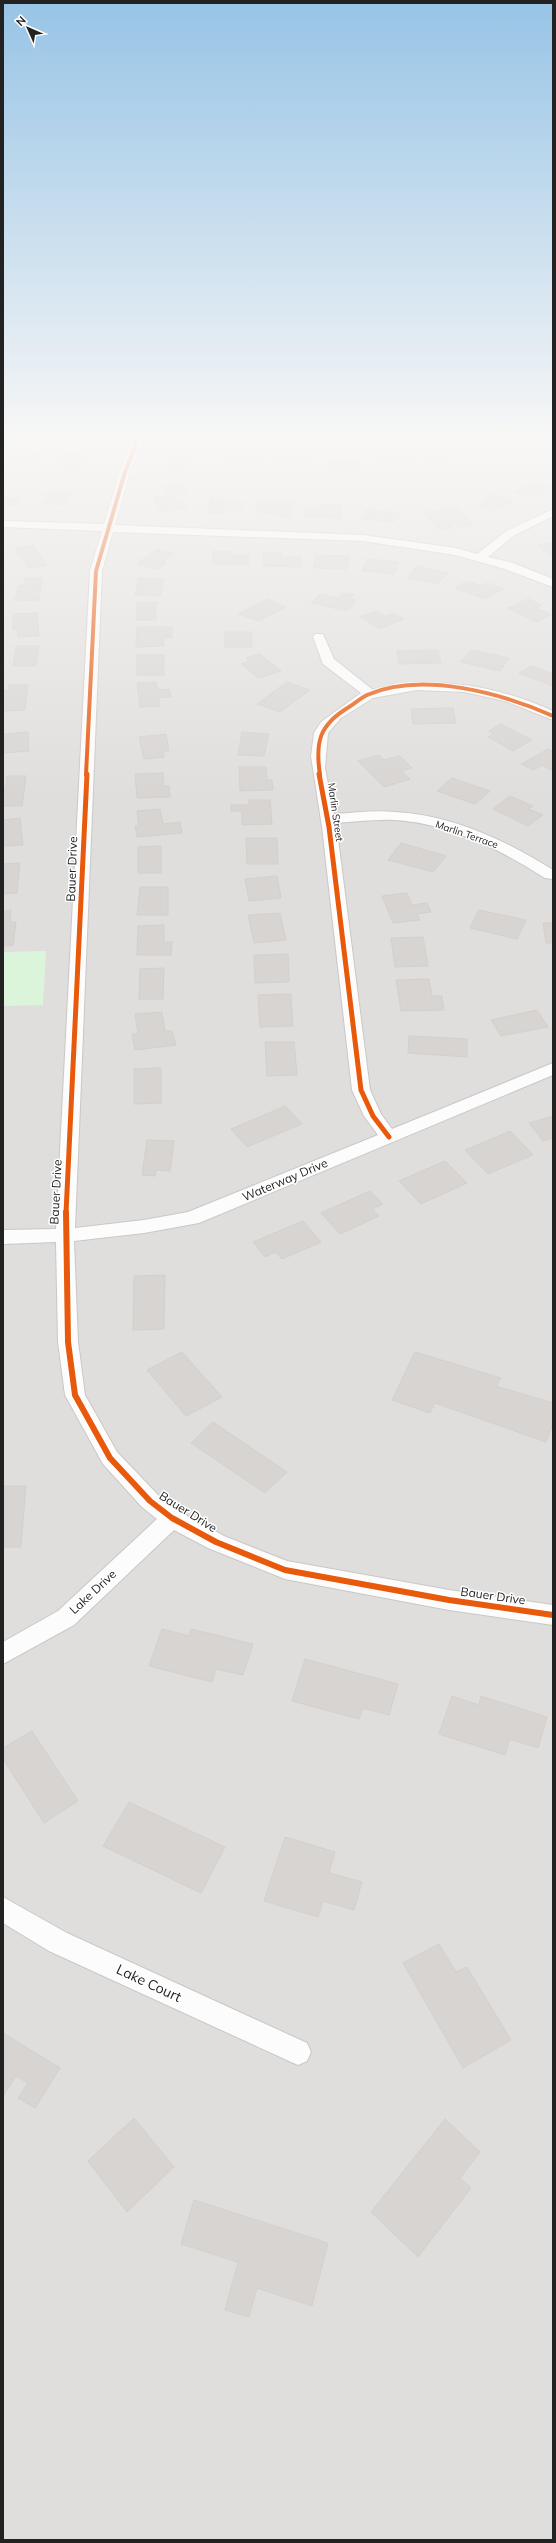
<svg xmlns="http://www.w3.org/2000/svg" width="556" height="2543" font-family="Mulish,sans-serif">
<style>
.residential{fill:#dfdedc}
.park{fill:#daf5da}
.building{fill:#d7d4d2;stroke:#d3d0cc}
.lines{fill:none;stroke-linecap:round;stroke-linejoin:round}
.minor-casing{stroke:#c9c8c7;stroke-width:2}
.minor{fill:#fdfcfc;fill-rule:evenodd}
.cycleway-far2-casing{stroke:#fff;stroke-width:5.5}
.cycleway-far1-casing{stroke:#fff;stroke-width:7}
.cycleway-casing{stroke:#fff;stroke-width:9}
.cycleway-far2{stroke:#e8590c;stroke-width:4}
.cycleway-far1{stroke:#e8590c;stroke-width:5}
.cycleway{stroke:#e8590c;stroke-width:6}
.labels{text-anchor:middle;stroke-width:3;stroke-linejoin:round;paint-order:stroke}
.far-street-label{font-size:10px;fill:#222;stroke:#fff}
.street-label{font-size:12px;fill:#222;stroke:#fff}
.near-street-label{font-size:14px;fill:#222;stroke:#fff}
</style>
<rect width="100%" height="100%" fill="#f0eeeb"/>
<rect class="residential" x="3" y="442" width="550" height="2098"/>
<path class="park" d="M46,951L43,1005L3,1006V952Z"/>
<g class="building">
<path d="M465,442H496V443L473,450L461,444Z"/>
<path d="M446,446L460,454L435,461L422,453Z"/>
<path d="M3,450L41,452L36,462L9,460L7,464H3Z"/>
<path d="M64,453L85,454L78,471H65L66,467H58Z"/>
<path d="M404,455L418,467L406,470L402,466L386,469L377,460Z"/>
<path d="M170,457L187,458L180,472L163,471Z"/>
<path d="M233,457L263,458L261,467L230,466Z"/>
<path d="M280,458L310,459V468H278Z"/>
<path d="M358,459L360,470H330L328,462Z"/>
<path d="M536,482L550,488L527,497L514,492Z"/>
<path d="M183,485L188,494L173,495L176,500H181L186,508L161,511L153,497L169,495L165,487Z"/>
<path d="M56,490H71L67,505L43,504L47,492H55Z"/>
<path d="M490,494L501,498L504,497L515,501L493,511L477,505L490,499L484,497Z"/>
<path d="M211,497L226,498L225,501L243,502L242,510H223L222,514H207Z"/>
<path d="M3,498L19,499L15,506L3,505Z"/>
<path d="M271,500L293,501L290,517L274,516L275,513L256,512L258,503L271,504Z"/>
<path d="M321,505H342L341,518L305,517L306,507H321Z"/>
<path d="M456,507L473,525L459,527L454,522L449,523L453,528L440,530L423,513Z"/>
<path d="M367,509L400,514L395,522L360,519Z"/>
<path d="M553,542V557L538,545Z"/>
<path d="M33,545L47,565L28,568L15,549Z"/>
<path d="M157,549L174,554L162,562L166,563L158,569L137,564Z"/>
<path d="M213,551H231L230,555H249L248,564H212Z"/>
<path d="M264,553H282V557H302L301,567L263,566Z"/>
<path d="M316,555L349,556L347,569L314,568Z"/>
<path d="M367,559L399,562L394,574L362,571Z"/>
<path d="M417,566L448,573L438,584L407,578Z"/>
<path d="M25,578H42L39,600L15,601L18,586L24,585Z"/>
<path d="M139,578L164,579L160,596L135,595Z"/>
<path d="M467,581L482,586L487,583L503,589L485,599L455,588Z"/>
<path d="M343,593L354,595L350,599L356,600L347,611L311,603L320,594L339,598Z"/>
<path d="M267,599L286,607L259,621L238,614Z"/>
<path d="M528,599L542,605L536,608L551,615L536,622L508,608Z"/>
<rect x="137" y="602" width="19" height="18"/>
<path d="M377,611L385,616L393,613L404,619L379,629L360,617Z"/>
<path d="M37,613L39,636L18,637V630H13V614Z"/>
<path d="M137,627H172V638H164V646L136,647Z"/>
<rect x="225" y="632" width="27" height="15"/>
<path d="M16,646H39L36,666H13Z"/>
<path d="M438,650L441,663L399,664L397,651Z"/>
<path d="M471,650L509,658L500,671L461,662Z"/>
<path d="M260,654L281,671L258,678L241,664L249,661L246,658Z"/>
<rect x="137" y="655" width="27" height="20"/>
<path d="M532,666L553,674V686L519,673Z"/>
<path d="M156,682L158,690L169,689L171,697L158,698L160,706L140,707L137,683Z"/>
<path d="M287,682L310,690L280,712L257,704Z"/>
<path d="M9,685H28L25,710L3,711V690H8Z"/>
<path d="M453,708L456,723L413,724L411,709Z"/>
<path d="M501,724L532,740L513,751L488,737L494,734L489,731Z"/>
<path d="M28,732L29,751L3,753V734Z"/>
<path d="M242,732L269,734L264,756L238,755Z"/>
<path d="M166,734L169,751H163L164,757L144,759L139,737Z"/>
<path d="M548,749L553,751V771L542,765L534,770L521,764Z"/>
<path d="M379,755L384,760L400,756L412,768L401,771L410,779L384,787L358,761Z"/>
<path d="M239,767H266L267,780H272L273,790L240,791Z"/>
<path d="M163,773L164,786H169L170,797L137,798L135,774Z"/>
<path d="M7,776H26L22,806H3V787H6Z"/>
<path d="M452,778L490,791L475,804L437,791Z"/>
<path d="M510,796L533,806L528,809L543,815L528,826L493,809Z"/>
<path d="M249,800H270L272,824L242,825V811H231V805H249Z"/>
<path d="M160,809L163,824L180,822L182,833L137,837L135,826H139L137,811Z"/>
<path d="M20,818L23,845L3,846V820Z"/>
<path d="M246,838H277L278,864H247Z"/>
<path d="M401,843L446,856L433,872L388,860Z"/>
<path d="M161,846V873H138V847Z"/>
<path d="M20,863L17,893L3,894V864Z"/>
<path d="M277,876L281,898L249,901L245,879Z"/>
<path d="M140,887H168V915H137Z"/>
<path d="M407,893L412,905L427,903L431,912L417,914L420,920L393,923L382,896Z"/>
<path d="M11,910L10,922H16L13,945L3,946V911Z"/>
<path d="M479,910L526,920L517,939L470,928Z"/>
<path d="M280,913L286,940L254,943L248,915Z"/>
<path d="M543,923H553V943H546Z"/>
<path d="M164,925V942H172L171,955H137L138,926Z"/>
<path d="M423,937L428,966L395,967L391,938Z"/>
<path d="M288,954L289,982L255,983L254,955Z"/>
<path d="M164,968L163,999H139L140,969Z"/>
<path d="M429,979L432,996H442L444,1010L401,1011L396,980Z"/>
<path d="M291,994L293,1026L260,1027L258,995Z"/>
<path d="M537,1010L548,1027L501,1036L491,1020Z"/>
<path d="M162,1012L165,1031H172L176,1045L135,1050L132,1034H138L135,1014Z"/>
<path d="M409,1036L467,1039V1057L408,1053Z"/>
<path d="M265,1042H294L297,1075L267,1076Z"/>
<path d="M161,1068V1103L134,1104V1069Z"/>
<path d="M285,1106L302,1124L247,1147L231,1129Z"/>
<path d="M553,1116V1138L543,1141L529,1123Z"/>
<path d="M510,1131L533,1155L488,1174L465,1150Z"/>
<path d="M147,1140L174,1141L170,1171L156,1170L155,1176L142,1175Z"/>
<path d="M445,1161L467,1183L421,1204L399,1181Z"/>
<path d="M370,1191L383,1204L372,1209L379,1216L340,1234L321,1213Z"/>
<path d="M303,1221L321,1242L282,1259L275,1252L265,1257L253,1242Z"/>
<path d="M165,1275L164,1329L133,1330L134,1276Z"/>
<path d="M182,1352L222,1397L186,1416L147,1370Z"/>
<path d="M415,1352L501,1378L496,1386L553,1403V1424L546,1442L435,1403L430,1413L392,1400Z"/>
<path d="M213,1422L287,1472L265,1493L191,1443Z"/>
<path d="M3,1486H26L21,1547H3Z"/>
<path d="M162,1629L189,1636L191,1629L253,1644L243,1675L216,1669L212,1682L149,1666Z"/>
<path d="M305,1659L398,1684L389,1715L363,1708L359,1719L292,1701Z"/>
<path d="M452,1696L479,1705L481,1696L547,1717L538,1748L510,1739L505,1755L439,1734Z"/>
<path d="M32,1731L78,1801L44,1823L3,1759V1748Z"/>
<path d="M129,1802L225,1847L201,1893L103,1846Z"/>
<path d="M285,1837L335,1852L329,1873L362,1882L354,1910L323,1901L318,1917L264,1901Z"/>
<path d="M439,1944L456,1972L467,1967L511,2040L463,2068L403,1963Z"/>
<path d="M3,2033L60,2068L35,2108L18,2098L28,2083L16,2076L3,2096Z"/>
<path d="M134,2118L174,2167L127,2212L88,2161Z"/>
<path d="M445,2119L480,2152L460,2178L471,2188L418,2257L371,2212Z"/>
<path d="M194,2200L328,2243L312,2306L257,2288L249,2317L225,2310L238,2262L181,2244Z"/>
</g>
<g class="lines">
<g class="minor-casing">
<g id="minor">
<path d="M131,442H142L130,472L115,525L363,535L456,548L477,554L505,532L553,509V516L513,536L488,557L513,563L553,579V587L505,569L455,555L363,541L113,532L102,571L75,1228L144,1220L188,1212L378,1135L364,1116L352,1090L322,827L311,756L314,733L321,722L361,693L323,664L313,637L315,634H323L334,659L373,690C435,675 495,685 553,711V720L505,701L464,692L417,690L373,698L341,718L328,733L325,768L334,814C354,813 375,810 395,812C452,815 505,840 553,870V879L545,878C499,849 449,823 394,820C375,819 355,822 336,823L370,1090L381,1114L392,1129L553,1063V1075L199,1223L144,1233L74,1241L78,1342L85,1395L117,1452L158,1495L180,1512L224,1536L287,1561L449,1590L553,1605V1625L449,1610L285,1579L208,1548L174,1530L74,1625L3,1664V1642L58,1611L157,1519L142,1507L103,1464L65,1395L58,1342L56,1242L3,1244V1230L56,1229L90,571L102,531L3,527V521L104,524L120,472Z"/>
<path d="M253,442H390L385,445L331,448L258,445Z"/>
<path d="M3,1897L67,1933L307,2043L311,2052L307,2061L298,2065L289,2061L49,1951L3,1923Z"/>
</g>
</g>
<use href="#minor" class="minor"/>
<g class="cycleway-far2-casing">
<g id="cycleway-far2">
<path d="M86,775L96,571L125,472L137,442"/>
<path d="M320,775C315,742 319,725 349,707C355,703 361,698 367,695C422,671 501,693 553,716"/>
</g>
</g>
<g class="cycleway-far1-casing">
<g id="cycleway-far1">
<path d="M319,774L329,827L361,1090L373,1116L389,1137"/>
<path d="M66,1213L87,774"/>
</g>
</g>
<g class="cycleway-casing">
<path id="cycleway" d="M66,1212L68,1342L75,1395L110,1458L150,1501L172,1518L216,1542L285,1570L449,1600L553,1615"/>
</g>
<use href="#cycleway-far2" class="cycleway-far2"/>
<use href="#cycleway-far1" class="cycleway-far1"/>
<use href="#cycleway" class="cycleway"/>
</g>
<linearGradient id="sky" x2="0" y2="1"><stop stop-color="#97c4e6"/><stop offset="0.55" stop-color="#f8f7f6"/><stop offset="1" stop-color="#f8f7f6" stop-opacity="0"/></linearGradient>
<rect width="556" height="799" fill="url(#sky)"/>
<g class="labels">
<g class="far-street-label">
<text transform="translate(336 812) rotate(82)" y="4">Marlin Street</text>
<text transform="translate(467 834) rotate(19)" y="4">Marlin Terrace</text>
</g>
<g class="street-label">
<text transform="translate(72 869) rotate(-88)" y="4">Bauer Drive</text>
<text transform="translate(285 1180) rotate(-23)" y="4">Waterway Drive</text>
<text transform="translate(56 1192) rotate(-87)" y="4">Bauer Drive</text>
<text transform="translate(188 1512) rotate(32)" y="4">Bauer Drive</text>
<text transform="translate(93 1592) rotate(-43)" y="4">Lake Drive</text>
<text transform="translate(493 1596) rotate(8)" y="4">Bauer Drive</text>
</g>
<g class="near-street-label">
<text transform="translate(149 1983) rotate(25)" y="5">Lake Court</text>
</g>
</g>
<rect width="556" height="2543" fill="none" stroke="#222222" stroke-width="8"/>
<g transform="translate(28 28) rotate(315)" stroke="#ffffff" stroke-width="3" paint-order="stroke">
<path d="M0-3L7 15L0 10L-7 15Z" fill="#222222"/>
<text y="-6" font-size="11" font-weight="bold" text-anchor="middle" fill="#222222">N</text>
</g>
</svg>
